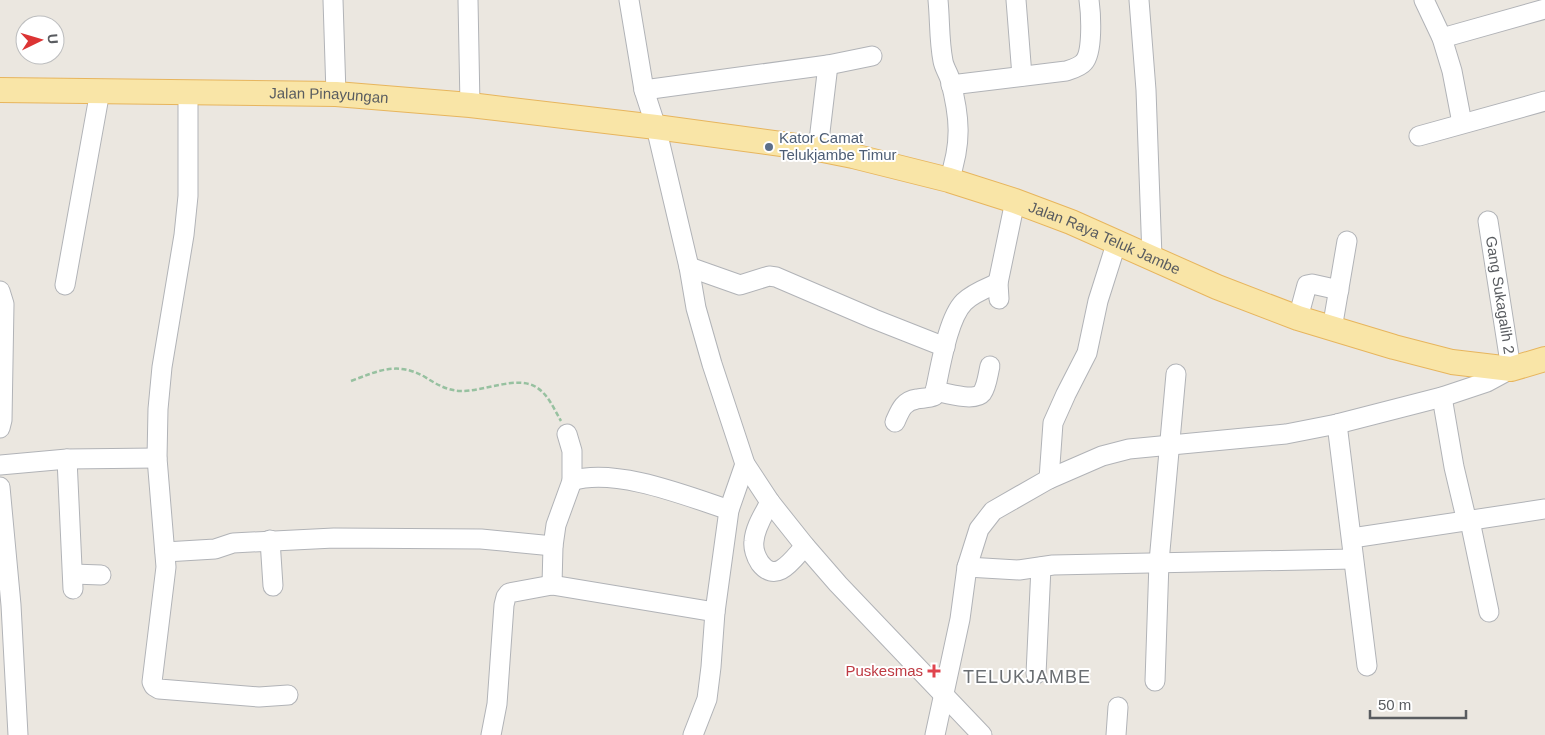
<svg xmlns="http://www.w3.org/2000/svg" width="1545" height="735" font-family="Arial,sans-serif">
<style>
.lines{fill:none;stroke-linecap:round;stroke-linejoin:round}
.minor-casing{stroke:#b1b3b7;stroke-width:21}
.major-casing{stroke:#e7b55d;stroke-width:26}
.path{stroke:#97c1a0;stroke-width:2.5;stroke-dasharray:5 2.5;stroke-linecap:butt}
.minor{stroke:#fff;stroke-width:19}
.major{stroke:#f9e5a7;stroke-width:24}
.service-dot{fill:#5c6f8a;stroke:#fff;stroke-width:2}
.health-dot{fill:#e0444e;stroke:#fff;stroke-width:2}
.labels{text-anchor:middle;stroke-width:4;stroke-linejoin:round;paint-order:stroke}
.street-label{font-size:15px;fill:#595c60;stroke:#fff}
.service-label{font-size:15px;fill:#4e5e75;stroke:#fff;text-anchor:start}
.health-label{font-size:15px;fill:#be3a42;stroke:#fff;text-anchor:end}
.quarter-label{font-size:18px;letter-spacing:1px;fill:#6a6e72;stroke:#fff}
</style>
<rect width="100%" height="100%" fill="#ebe7e0"/>
<g class="lines">
<g class="minor-casing">
<g id="minor">
<path d="M333,0L336,94"/>
<path d="M468,0L470,105"/>
<path d="M629,0L644,90L656,127L689,267L696,308L712,364L745,464L770,502L805,546L838,584L982,735"/>
<path d="M938,0C940,20 939,41 943,61C944,67 948,73 950,79C960,117 962,143 949,180"/>
<path d="M1016,0L1022,76"/>
<path d="M1139,0L1146,90L1152,257"/>
<path d="M1424,0L1442,38L1452,71L1462,123"/>
<path d="M1442,38L1545,9"/>
<path d="M951,85L1066,71C1072,69 1080,67 1084,62C1093,52 1091,14 1089,0"/>
<path d="M644,90L828,65L872,56"/>
<path d="M188,92V196L184,235L162,367L158,409L157,458L166,567L152,682L154,686L159,689L259,697L288,695"/>
<path d="M1419,136L1545,101"/>
<path d="M818,149L828,65"/>
<path d="M689,267L740,285L769,276L776,277L874,319L945,347"/>
<path d="M65,285L100,91"/>
<path d="M0,291L4,304L2,420L0,428"/>
<path d="M999,299L998,283L1015,201"/>
<path d="M1298,318L1307,285L1312,284L1339,290"/>
<path d="M1332,329L1347,241"/>
<path d="M935,391C945,393 975,402 982,393C987,386 988,374 990,366"/>
<path d="M1442,397L1454,467L1467,522"/>
<path d="M895,422C900,411 903,401 917,399C923,398 929,398 934,396C940,371 947,319 964,302C973,293 987,288 998,283"/>
<path d="M1337,424L1367,666"/>
<path d="M67,459L73,589"/>
<path d="M0,465L67,459L157,458"/>
<path d="M1049,479L1053,423L1066,394L1087,353L1098,301L1117,241"/>
<path d="M572,481C614,467 687,496 729,510"/>
<path d="M0,487L11,605L18,735"/>
<path d="M770,502C764,514 755,527 754,541C753,548 756,557 760,563C777,585 793,559 805,546"/>
<path d="M1470,521L1489,612"/>
<path d="M1352,538L1545,509"/>
<path d="M270,540L273,586"/>
<path d="M165,552L215,549L233,543L334,538L481,539L553,546"/>
<path d="M967,567L1019,570L1053,565L1353,559"/>
<path d="M73,574L101,575"/>
<path d="M552,585L553,546L556,525L572,481V451L567,434"/>
<path d="M1036,674L1041,567"/>
<path d="M1155,681L1159,562L1176,374"/>
<path d="M491,735L497,704L504,605L506,597L509,593L552,585L715,612"/>
<path d="M693,735L707,699L711,667L715,612L729,510L745,464"/>
<path d="M935,735L960,619L967,567L979,529L993,511L1049,479L1102,456L1129,449L1286,434L1337,424L1442,397L1487,382L1511,369L1488,221"/>
<path d="M1116,735L1118,707"/>
</g>
</g>
<g class="major-casing">
<g id="major">
<path id="s1" d="M0,90L336,94L470,105L656,127L818,149L853,156L949,180L1015,201L1071,222L1217,287L1298,318L1394,347L1452,362L1511,369L1545,359"/>
</g>
</g>
<path class="path" d="M351,381C378,371 397,361 425,377C436,384 446,390 460,391C483,392 516,375 536,387C548,394 554,409 561,421"/>
<use href="#minor" class="minor"/>
<use href="#major" class="major"/>
</g>
<circle class="service-dot" cx="769" cy="147" r="5"/>
<path class="health-dot" d="M931.5 663.5h5v5h5v5h-5v5h-5v-5h-5v-5h5z"/>
<g class="labels">
<g class="street-label">
<text dy="5" stroke="none"><textPath href="#s1" startOffset="329">Jalan Pinayungan</textPath></text>
<text dy="5" stroke="none"><textPath href="#s1" startOffset="1122">Jalan Raya Teluk Jambe</textPath></text>
<text transform="translate(1500 295) rotate(81)" y="5">Gang Sukagalih 2</text>
</g>
<g class="service-label">
<text x="779" y="143">Kator Camat<tspan x="779" dy="17">Telukjambe Timur</tspan></text>
</g>
<g class="health-label">
<text x="923" y="676">Puskesmas</text>
</g>
<g class="quarter-label">
<text x="1027" y="683">TELUKJAMBE</text>
</g>
</g>
<g transform="translate(40 40) rotate(85)"><circle r="24" fill="#ffffff" stroke="#bdbebf"/>
<path d="M0-4L9 19L0 12L-9 19Z" fill="#dc3434"/>
<text y="-8" font-size="14" font-weight="bold" text-anchor="middle" fill="#595c60">U</text>
</g>
<path d="M1370 710v8h96v-8" fill="none" stroke="#595c60" stroke-width="2.5"/>
<text x="1378" y="710" font-size="15" fill="#595c60" stroke="#ffffff" stroke-width="4" paint-order="stroke">50 m</text>
</svg>
